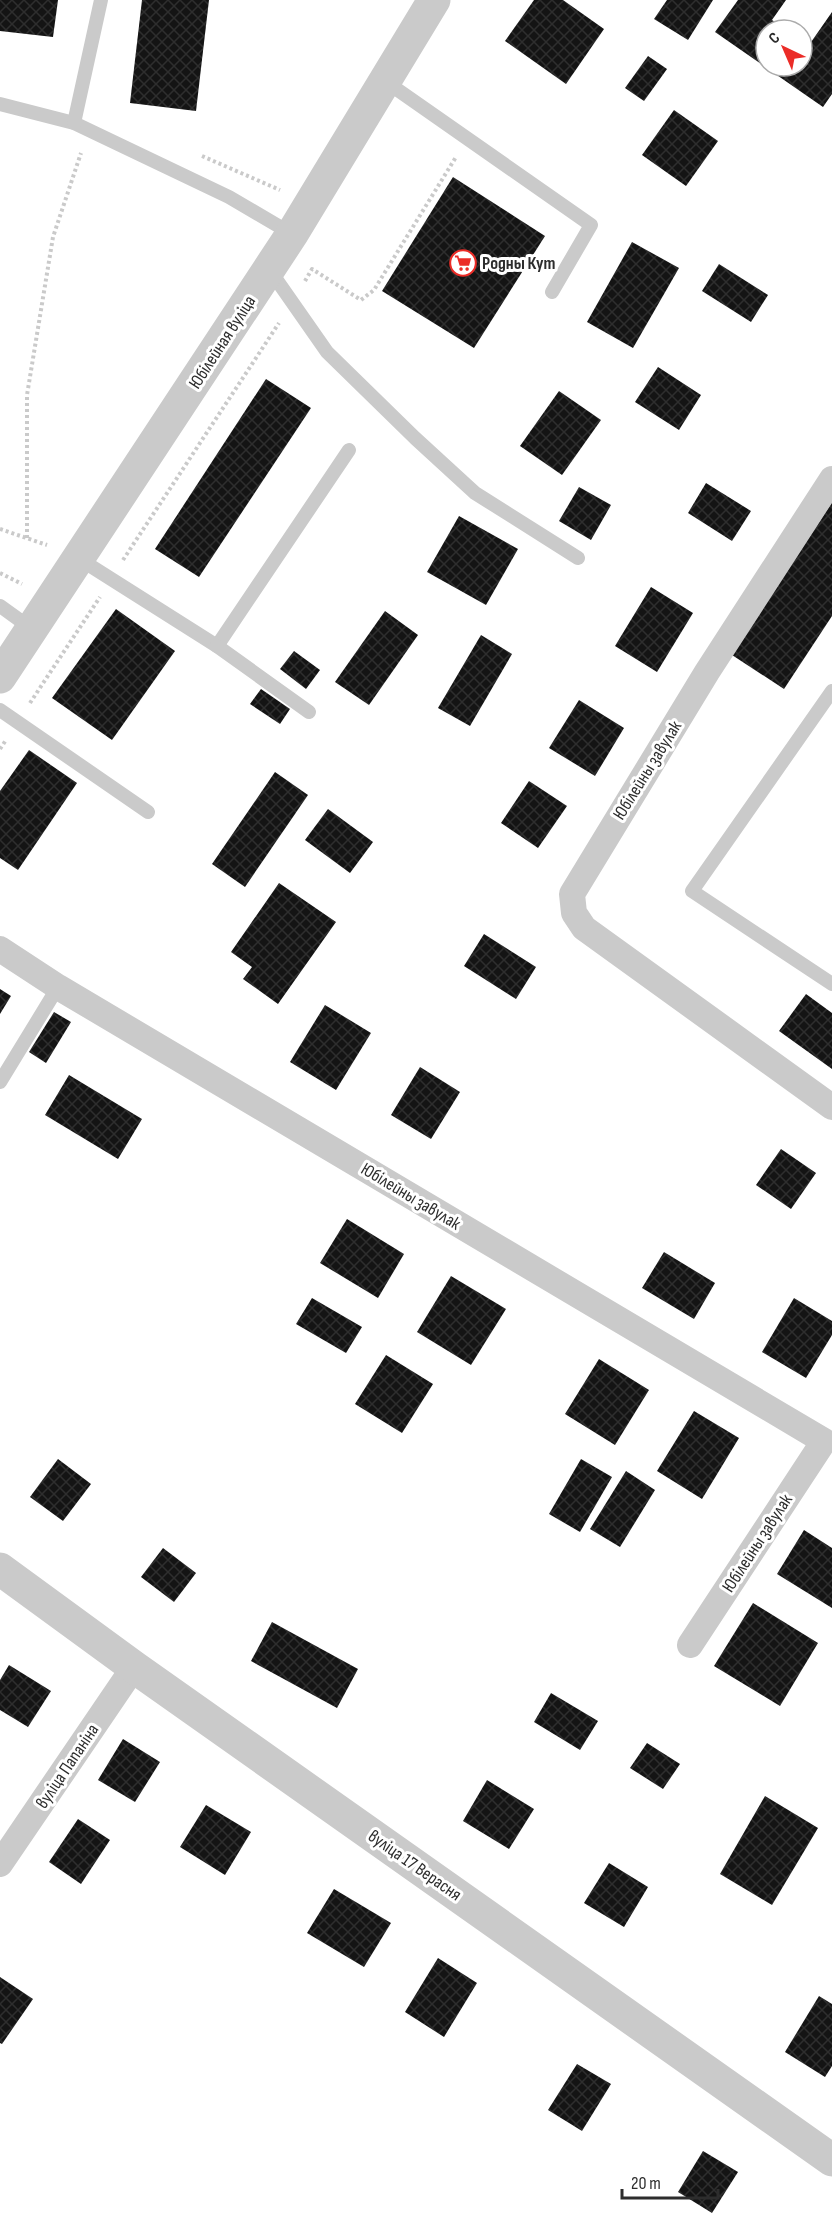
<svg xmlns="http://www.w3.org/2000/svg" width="832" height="2219" font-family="'Sofia Sans Condensed',sans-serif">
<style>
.building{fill:url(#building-cross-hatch)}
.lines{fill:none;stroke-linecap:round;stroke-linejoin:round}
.path{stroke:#cacaca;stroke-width:4;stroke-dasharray:3 3;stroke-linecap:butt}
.service{stroke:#cacaca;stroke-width:14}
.minor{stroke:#cacaca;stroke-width:26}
.tertiary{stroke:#cacaca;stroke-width:33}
.labels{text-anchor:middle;stroke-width:6;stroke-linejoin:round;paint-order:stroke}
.poi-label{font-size:18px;font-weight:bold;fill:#2d2d2d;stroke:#fff;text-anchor:start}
.street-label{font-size:18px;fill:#2d2d2d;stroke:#fff}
</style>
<defs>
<pattern id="building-cross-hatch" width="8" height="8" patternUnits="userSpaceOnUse" patternTransform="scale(1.5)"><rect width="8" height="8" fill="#141414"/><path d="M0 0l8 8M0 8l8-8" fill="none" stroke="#2e2e2e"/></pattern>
</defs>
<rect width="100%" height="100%" fill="#fff"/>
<g class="building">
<path d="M0,0H58L53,37L0,31Z"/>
<path d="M142,0H209L196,111L130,103Z"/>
<path d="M534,0H563L604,29L566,84L505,41Z"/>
<path d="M667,0H713L688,40L654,19Z"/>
<path d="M738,0H786L772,20L787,30H766V66H802V40L809,45L832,12V94L823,107L715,32Z"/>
<path d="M648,56L667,69L644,101L625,88Z"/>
<path d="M674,110L718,141L686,186L642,155Z"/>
<path d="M453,177L545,236L474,348L382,291Z"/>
<path d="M632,242L679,268L633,348L587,322Z"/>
<path d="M719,264L768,295L751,322L702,291Z"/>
<path d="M658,367L701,395L679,430L635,402Z"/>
<path d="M266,379L311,408L199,577L155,549Z"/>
<path d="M559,391L601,420L562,475L520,446Z"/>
<path d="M706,483L751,511L732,541L688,513Z"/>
<path d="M579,487L611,505L591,540L559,521Z"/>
<path d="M832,502V616L784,689L732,655Z"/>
<path d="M459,516L518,549L486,605L427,572Z"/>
<path d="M651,587L693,613L657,672L615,646Z"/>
<path d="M116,609L175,651L112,740L52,698Z"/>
<path d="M385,611L418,635L369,705L335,682Z"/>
<path d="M481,635L512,654L470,726L438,708Z"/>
<path d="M294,651L320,670L306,689L280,669Z"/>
<path d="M261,689L290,709L280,724L250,704Z"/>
<path d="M579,700L624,728L595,776L549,748Z"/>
<path d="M29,750L77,783L18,870L0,858V791Z"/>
<path d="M275,772L308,795L245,887L212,864Z"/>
<path d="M529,781L567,806L538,848L501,823Z"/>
<path d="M328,809L373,842L350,873L305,840Z"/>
<path d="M279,883L336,922L278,1004L243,979L252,967L231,952Z"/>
<path d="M484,934L536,967L516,999L464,966Z"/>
<path d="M0,989L11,996L0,1014Z"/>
<path d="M806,994L832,1013V1069L779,1031Z"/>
<path d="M325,1005L371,1033L336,1090L290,1062Z"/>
<path d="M54,1012L71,1022L46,1063L29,1052Z"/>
<path d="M420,1067L460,1092L431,1139L391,1115Z"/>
<path d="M69,1075L142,1119L118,1159L45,1115Z"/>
<path d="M781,1149L816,1173L791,1209L756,1185Z"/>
<path d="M347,1219L404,1254L378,1298L320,1263Z"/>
<path d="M664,1252L715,1283L694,1319L642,1288Z"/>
<path d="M451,1276L506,1309L471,1365L417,1332Z"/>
<path d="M312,1298L362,1327L346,1353L296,1324Z"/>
<path d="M794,1298L832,1321V1335L806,1378L762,1352Z"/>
<path d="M386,1355L433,1384L402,1433L355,1404Z"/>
<path d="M599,1359L649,1390L615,1445L565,1414Z"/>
<path d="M694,1411L739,1438L702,1499L657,1471Z"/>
<path d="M58,1459L91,1484L63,1521L30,1497Z"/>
<path d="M581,1459L612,1477L580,1532L549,1514Z"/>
<path d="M626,1471L655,1490L620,1547L590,1529Z"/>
<path d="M804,1530L832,1548V1608L777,1574Z"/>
<path d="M163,1548L196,1573L174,1602L141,1577Z"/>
<path d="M753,1603L818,1643L780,1706L714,1666Z"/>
<path d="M272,1622L358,1669L337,1708L251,1661Z"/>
<path d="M9,1665L51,1691L28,1727L0,1710V1680Z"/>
<path d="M551,1693L598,1721L580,1750L534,1722Z"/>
<path d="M123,1739L160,1762L135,1802L98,1780Z"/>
<path d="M647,1743L680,1764L663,1789L630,1768Z"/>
<path d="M487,1780L534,1809L509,1849L463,1821Z"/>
<path d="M765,1796L818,1828L772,1905L720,1874Z"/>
<path d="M206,1805L251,1832L225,1875L180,1847Z"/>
<path d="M78,1819L110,1840L81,1884L49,1862Z"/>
<path d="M609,1863L648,1887L624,1927L584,1903Z"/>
<path d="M334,1889L391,1923L364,1967L307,1933Z"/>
<path d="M438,1958L477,1983L444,2037L405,2012Z"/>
<path d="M0,1977L33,1999L2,2044L0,2043Z"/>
<path d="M819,1996L832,2004V2066L825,2077L785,2052Z"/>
<path d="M577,2064L611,2084L582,2131L548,2110Z"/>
<path d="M703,2151L738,2172L712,2213L678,2192Z"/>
</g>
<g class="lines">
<g class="path">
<path d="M202,156L280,190"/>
<path d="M305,281L312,269L361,300L374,290L456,157"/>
<path d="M0,529L47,545"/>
<path d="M27,538V395L53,237L81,153"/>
<path d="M123,560L279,323"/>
<path d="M0,573L22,584"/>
<path d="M30,703L100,597"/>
<path d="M0,749L6,740"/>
</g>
<g class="service">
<path d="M385,81L591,225L552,292"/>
<path d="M0,104L74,123L229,197L292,234"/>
<path d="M74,123L101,0"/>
<path d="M269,269L327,352L415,438L475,493L578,558"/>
<path d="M78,558L217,646L349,450"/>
<path d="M0,606L32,629"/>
<path d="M217,646L309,712"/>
<path d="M832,691L692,891L832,984"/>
<path d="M0,710L148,812"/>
<path d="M0,1082L58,987"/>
</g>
<g class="minor">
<path d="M832,479L707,672L572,894L574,913L584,928L832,1107"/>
<path d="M0,949L58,987L824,1441L690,1645"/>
<path d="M0,1864L134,1667"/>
</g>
<g class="tertiary">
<path d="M0,677L292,234L434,0"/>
<path d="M0,1569L134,1667L832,2160"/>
</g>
</g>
<defs>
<g id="supermarket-ring" transform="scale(1.35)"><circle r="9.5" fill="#fff" stroke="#eb2c27" stroke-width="1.5"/><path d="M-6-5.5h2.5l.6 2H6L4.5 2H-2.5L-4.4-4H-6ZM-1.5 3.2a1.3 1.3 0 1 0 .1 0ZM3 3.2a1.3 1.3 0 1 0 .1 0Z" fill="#eb2c27"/></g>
</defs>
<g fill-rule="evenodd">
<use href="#supermarket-ring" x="463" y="263"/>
</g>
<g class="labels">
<g class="poi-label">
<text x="482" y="269">Родны Кут</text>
</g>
<g class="street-label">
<text transform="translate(222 342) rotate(-57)" y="6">Юбілейная вуліца</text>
<text transform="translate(647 770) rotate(-58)" y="6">Юбілейны завулак</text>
<text transform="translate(411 1196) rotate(31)" y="6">Юбілейны завулак</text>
<text transform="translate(757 1543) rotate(-57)" y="6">Юбілейны завулак</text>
<text transform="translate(67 1766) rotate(-56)" y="6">вуліца Папаніна</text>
<text transform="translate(415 1865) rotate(35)" y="6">вуліца 17 Верасня</text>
</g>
</g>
<g transform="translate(784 48) rotate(316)"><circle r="28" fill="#ffffff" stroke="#ababab" stroke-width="1.5"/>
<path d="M0-4.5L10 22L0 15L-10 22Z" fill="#eb2c27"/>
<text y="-9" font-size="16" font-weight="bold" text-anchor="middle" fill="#2d2d2d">С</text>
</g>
<path d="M622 2189v9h96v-9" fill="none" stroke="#2d2d2d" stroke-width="3"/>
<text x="631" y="2189" font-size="18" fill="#2d2d2d" stroke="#ffffff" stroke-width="4.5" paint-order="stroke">20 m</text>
</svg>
